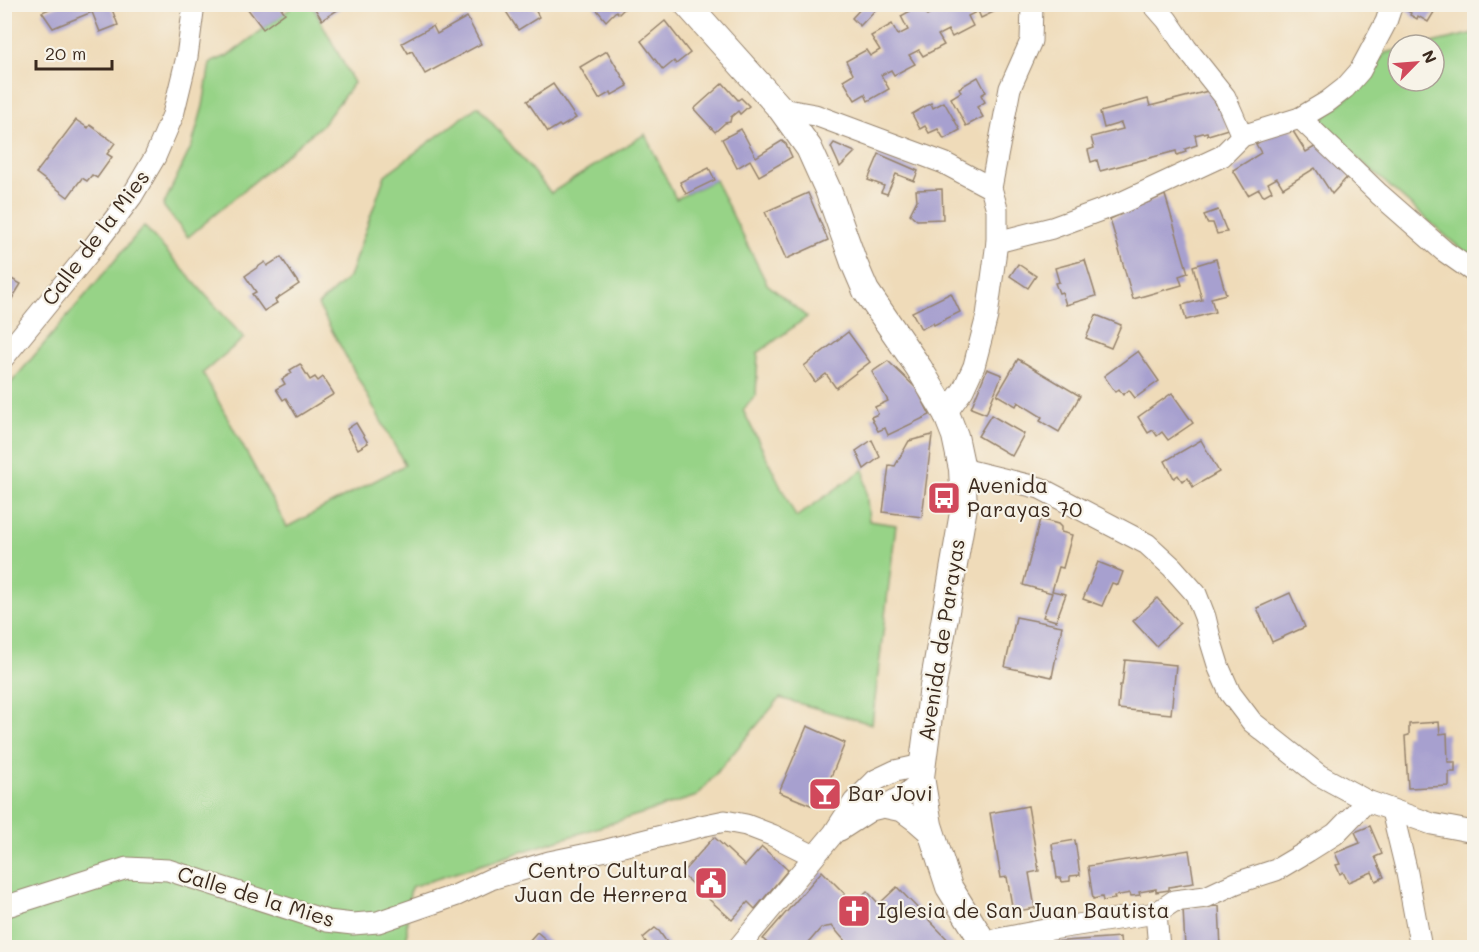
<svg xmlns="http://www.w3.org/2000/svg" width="1479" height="952" font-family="Mali,sans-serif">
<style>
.green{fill:#97d387;stroke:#697e52;stroke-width:1.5}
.building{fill:#a7a0cf}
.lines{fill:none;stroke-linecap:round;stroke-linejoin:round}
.minor-casing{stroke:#95826c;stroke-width:23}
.tertiary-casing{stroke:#95826c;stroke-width:28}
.minor{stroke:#fff;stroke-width:21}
.tertiary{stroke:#fff;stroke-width:26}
.labels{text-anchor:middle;stroke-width:4.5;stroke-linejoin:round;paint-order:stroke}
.street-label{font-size:21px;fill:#3b2a1e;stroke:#f7f3e8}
.poi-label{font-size:21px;fill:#3b2a1e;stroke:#f7f3e8;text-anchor:start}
</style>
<rect width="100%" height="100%" fill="#f7f3e8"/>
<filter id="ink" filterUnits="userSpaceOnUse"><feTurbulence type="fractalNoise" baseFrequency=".0167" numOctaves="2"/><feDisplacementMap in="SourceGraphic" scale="12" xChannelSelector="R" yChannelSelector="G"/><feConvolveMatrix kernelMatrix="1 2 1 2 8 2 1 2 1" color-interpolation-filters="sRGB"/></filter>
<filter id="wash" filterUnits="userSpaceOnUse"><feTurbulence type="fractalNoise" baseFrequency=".008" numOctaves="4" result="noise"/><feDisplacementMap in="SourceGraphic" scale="24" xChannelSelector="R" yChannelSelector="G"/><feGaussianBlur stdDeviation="1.35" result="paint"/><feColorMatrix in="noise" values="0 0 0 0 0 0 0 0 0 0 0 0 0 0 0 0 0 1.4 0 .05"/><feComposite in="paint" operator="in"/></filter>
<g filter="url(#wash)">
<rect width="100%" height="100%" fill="#efdbb9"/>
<g class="green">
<path d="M295,5H312L354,83L323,124L188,237L163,206L192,145L203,106L210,63L229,55Z"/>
<path d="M1474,33V259L1455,244L1318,123L1357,89L1385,53L1398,50V81H1434V45H1423Z"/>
<path d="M478,106L551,193L645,134L676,199L715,180L767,284L807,317L758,353L756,395L743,410L796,517L864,469L869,521L896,525L872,724L780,698L697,796L411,887L407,911V947L5,948V390L144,226L244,338L203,373L287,527L405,465L318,305L349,277L385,175Z"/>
</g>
<g id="blocks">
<g class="building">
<path d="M61,4H110L118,25L100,32L92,12L53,28L42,12Z"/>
<path d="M244,4H278L285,13L263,29Z"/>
<path d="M312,4H347L322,20Z"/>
<path d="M515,4H532L539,17L518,30L505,10Z"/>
<path d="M592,4H629L619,14L616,11L606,21Z"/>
<path d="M865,4H881L860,26L852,18Z"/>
<path d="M934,4H1000L1002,8L981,18L978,11L968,16L973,26L952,37L948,30L938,35L944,45L923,56L919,50L909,55L915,64L894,75L891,70L881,75L889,89L868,101L865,94L855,100L843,80L853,74L846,61L866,50L870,56L880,50L871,36L892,24L898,35L908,30L901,16L921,5L927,15L937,10Z"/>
<path d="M1397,4H1439L1428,22L1418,16L1417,19L1410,15L1411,13Z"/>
<path d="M467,17L481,44L425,74L412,51L408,53L402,43L433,26L437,34Z"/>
<path d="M665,21L690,53L676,64L674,61L663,70L641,41Z"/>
<path d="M607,51L628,86L612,95L611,92L599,99L580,67Z"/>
<path d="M978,77L986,92L981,95L985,102L977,107L983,117L966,126L951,98L961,92L959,88Z"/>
<path d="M723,83L738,100L741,98L749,106L740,114L738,111L731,117L730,122L725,123L715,132L694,109Z"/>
<path d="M553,84L576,118L561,127L559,125L548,132L527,101Z"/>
<path d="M1212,90L1217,108L1222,107L1228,129L1208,135L1207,132L1195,135L1197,145L1185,149L1186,152L1177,155L1176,151L1100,171L1097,160L1091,162L1088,150L1094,148L1091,137L1123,129L1121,123L1104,128L1100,112L1148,99L1150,106Z"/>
<path d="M944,102L960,130L944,139L938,129L929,133L925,126L920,129L912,114L931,103L933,108Z"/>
<path d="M76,120L88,128L90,125L115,143L107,154L112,157L97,178L92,175L87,181L82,178L68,197L36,173Z"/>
<path d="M1291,128L1306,152L1320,144L1351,173L1332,194L1315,168L1283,188L1277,178L1268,183L1272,191L1263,196L1259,189L1248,195L1233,170L1261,153L1256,144L1272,134Z"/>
<path d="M741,129L756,157L782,141L786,144L792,157L759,176L750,160L737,168L722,139Z"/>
<path d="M834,143L855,152L840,167L831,147Z"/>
<path d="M879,154L918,171L914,181L896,174L887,194L881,192L884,186L868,180Z"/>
<path d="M709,168L715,180L686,194L680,182Z"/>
<path d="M942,189L943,219L917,220L910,214L917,200L916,190Z"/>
<path d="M808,193L828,240L786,259L765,212Z"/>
<path d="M1165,195L1188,273L1179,276L1182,285L1133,299L1110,219Z"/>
<path d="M1218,210L1227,232L1217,234L1213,223H1207L1204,215Z"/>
<path d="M281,257L299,284L275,300L277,303L264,311L252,294L256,292L245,276L265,262L267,266Z"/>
<path d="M1216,259L1226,294L1211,298L1215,312L1186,320L1182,305L1202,300L1193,266Z"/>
<path d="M1085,260L1096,296L1066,305L1062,292L1059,293L1055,283L1059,282L1055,268Z"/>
<path d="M1018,264L1036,276L1028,288L1010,276Z"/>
<path d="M4,275L21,284L10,302L4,299Z"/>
<path d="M951,293L960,312L934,325L933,323L921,329L912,312Z"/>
<path d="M1096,315L1121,325L1111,348L1086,338Z"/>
<path d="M848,332L870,362L836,388L826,374L815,382L804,366Z"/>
<path d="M1138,351L1159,381L1135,398L1129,390L1123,395L1119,389L1115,392L1104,376Z"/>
<path d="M1018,359L1080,396L1059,432L1040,421L1042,417L1018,402L1016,406L997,395Z"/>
<path d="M888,361L916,388L930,415L888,435L885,428L878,431L871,417L878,414L875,407L888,401L872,372Z"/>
<path d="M300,364L310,380L315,377L318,381L323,377L334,394L297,417L286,398L283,400L276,389L285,384L282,379L292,373L290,370Z"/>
<path d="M987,369L1002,375L986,414L971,408Z"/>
<path d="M1172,393L1193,423L1168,440L1162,432L1157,436L1153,430L1148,433L1138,417Z"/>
<path d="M991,415L1024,434L1012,456L978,436Z"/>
<path d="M356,423L368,443L358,449L347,429Z"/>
<path d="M932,435L922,517L883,512L889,465L895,466L909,441Z"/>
<path d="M872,440L880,457L864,469L856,451Z"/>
<path d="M1201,440L1219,472L1193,487L1188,478L1182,481L1178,475L1174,478L1165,461Z"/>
<path d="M1040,519L1058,524L1061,527V532L1072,535L1063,568L1059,567L1052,591L1066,594L1056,621L1043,617L1052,593L1023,585Z"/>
<path d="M1098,562L1123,572L1118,585L1112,583L1102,606L1083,599Z"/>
<path d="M1290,593L1305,627L1272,642L1257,608Z"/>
<path d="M1157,598L1180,623L1156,646L1133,621Z"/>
<path d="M1016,617L1062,626L1052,677L1005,667Z"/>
<path d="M1125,660L1176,665L1171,714L1118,709L1120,685H1122Z"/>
<path d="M1439,722L1440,734L1447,733L1448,762H1455V772H1449V786L1408,788L1405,736L1409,735V724Z"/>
<path d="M807,726L845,743L818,808L779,792Z"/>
<path d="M1028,806L1039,871L1029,873L1035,908L1013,912L1007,877L1001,878L990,813Z"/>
<path d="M1370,826L1382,854L1375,857L1384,877L1376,881L1372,872L1348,882L1343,872L1340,874L1336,865L1340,864L1335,853L1360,843L1355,832Z"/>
<path d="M714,837L745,866L762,847L788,870L755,909L748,902L732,920L681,874Z"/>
<path d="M1075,840L1080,875L1070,876V881L1062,882L1061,878H1057L1052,844Z"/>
<path d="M1189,850L1194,883L1169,887V890L1156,892V889L1139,892L1140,895L1131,896L1130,893L1114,896L1115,899L1103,901L1102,897L1093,899L1088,866Z"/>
<path d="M822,871L845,894L842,897L851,906L867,891L879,904L897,887L956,948H851L832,926L821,928L804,948H772L763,939Z"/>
<path d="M1219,906L1221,948H1185L1183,908Z"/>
<path d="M655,928L659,931L671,948H650L643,938Z"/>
<path d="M537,932L556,948H538L529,941Z"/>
<path d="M1120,937L1121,948H1053L1052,942Z"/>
</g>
</g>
</g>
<g filter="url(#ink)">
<use href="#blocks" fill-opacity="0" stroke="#95826c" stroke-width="1.5"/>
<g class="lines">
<g class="minor-casing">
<g id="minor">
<path d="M1153,4L1167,20L1186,48L1225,97L1242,136"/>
<path d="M781,109L815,115L944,163L991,188"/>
<path d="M1300,118L1379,194L1444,251L1474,272"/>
<path d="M997,242L1052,228L1123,202L1222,156L1242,136L1300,118L1327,102L1345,88L1360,71L1386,22L1392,4"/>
<path d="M4,357L88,254L132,196L155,157L173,115L187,57L194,4"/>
<path d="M946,413L963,390L974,366L987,316L997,242V209L991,188L1010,88L1031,41L1032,4"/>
<path d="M962,469L1040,488L1147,544L1172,567L1196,594L1205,617L1211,642L1219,668L1230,693L1252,722L1319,775L1367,801L1432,824L1474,832"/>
<path d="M883,807L902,811L917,822L933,836"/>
<path d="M1392,811L1407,873L1421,948"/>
<path d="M840,830L871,810L883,807L906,794L915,786L921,777"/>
<path d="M4,907L127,868L168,870L327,921L353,924L378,922L457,895L491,879L549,862L607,850L701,826L725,821L746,825L772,835L814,856"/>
<path d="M1156,913L1159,948"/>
<path d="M983,942L1045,930L1156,913L1174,901L1206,897L1236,883L1276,870L1308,851L1335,834L1367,801"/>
<path d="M738,948L834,833L854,802L876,780L895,771L922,765"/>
</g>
</g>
<g class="tertiary-casing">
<path id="tertiary" d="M687,4L781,109L809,148L828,190L854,263L866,291L919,368L946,413L955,436L962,469L964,507L933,686L921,777L929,825L949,887L987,948"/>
</g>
<use href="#minor" class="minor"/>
<use href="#tertiary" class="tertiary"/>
</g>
</g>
<defs>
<g id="bus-square" transform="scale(1.725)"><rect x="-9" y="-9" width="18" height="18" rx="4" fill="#d1495b" stroke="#f7f3e8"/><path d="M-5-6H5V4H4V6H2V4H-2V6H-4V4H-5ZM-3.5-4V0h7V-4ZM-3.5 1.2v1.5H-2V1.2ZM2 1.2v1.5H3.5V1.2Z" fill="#fff"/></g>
<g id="bar-square" transform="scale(1.725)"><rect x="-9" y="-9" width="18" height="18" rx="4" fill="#d1495b" stroke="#f7f3e8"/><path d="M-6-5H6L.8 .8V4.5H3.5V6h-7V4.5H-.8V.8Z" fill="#fff"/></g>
<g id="civic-square" transform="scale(1.725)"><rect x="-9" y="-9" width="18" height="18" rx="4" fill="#d1495b" stroke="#f7f3e8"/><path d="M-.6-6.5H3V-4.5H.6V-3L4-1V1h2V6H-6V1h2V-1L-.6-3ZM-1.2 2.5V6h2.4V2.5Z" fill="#fff"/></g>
<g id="church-square" transform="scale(1.725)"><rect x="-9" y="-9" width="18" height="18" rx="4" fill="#d1495b" stroke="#f7f3e8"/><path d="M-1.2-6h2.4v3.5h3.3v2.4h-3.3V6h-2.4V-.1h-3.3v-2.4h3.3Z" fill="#fff"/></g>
</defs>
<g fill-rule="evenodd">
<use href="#bus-square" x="944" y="498"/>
<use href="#bar-square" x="825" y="794"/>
<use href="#civic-square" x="711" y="883"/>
<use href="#church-square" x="854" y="911"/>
</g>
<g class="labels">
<g class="street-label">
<text transform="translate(96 238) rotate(-53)" y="7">Calle de la Mies</text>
<text transform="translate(942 640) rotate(-81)" y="7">Avenida de Parayas</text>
<text transform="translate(256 897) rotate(17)" y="7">Calle de la Mies</text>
</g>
<g class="poi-label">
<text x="967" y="493">Avenida<tspan x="967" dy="24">Parayas 70</tspan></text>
<text x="848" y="801">Bar Jovi</text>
<text x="688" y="878" text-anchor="end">Centro Cultural<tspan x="688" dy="24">Juan de Herrera</tspan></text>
<text x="877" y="918">Iglesia de San Juan Bautista</text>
</g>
</g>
<rect width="1479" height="952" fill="none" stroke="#f7f3e8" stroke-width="24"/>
<g transform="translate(1416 63) rotate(65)"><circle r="28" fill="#f7f3e8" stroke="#aca397" stroke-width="1.5"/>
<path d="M0-4.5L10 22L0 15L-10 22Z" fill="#d1495b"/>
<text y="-9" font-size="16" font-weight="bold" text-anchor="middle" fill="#3b2a1e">N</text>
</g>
<path d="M36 60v9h76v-9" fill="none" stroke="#3b2a1e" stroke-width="3"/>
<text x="45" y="60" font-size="18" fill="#3b2a1e" stroke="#f7f3e8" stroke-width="4.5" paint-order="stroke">20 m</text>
</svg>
